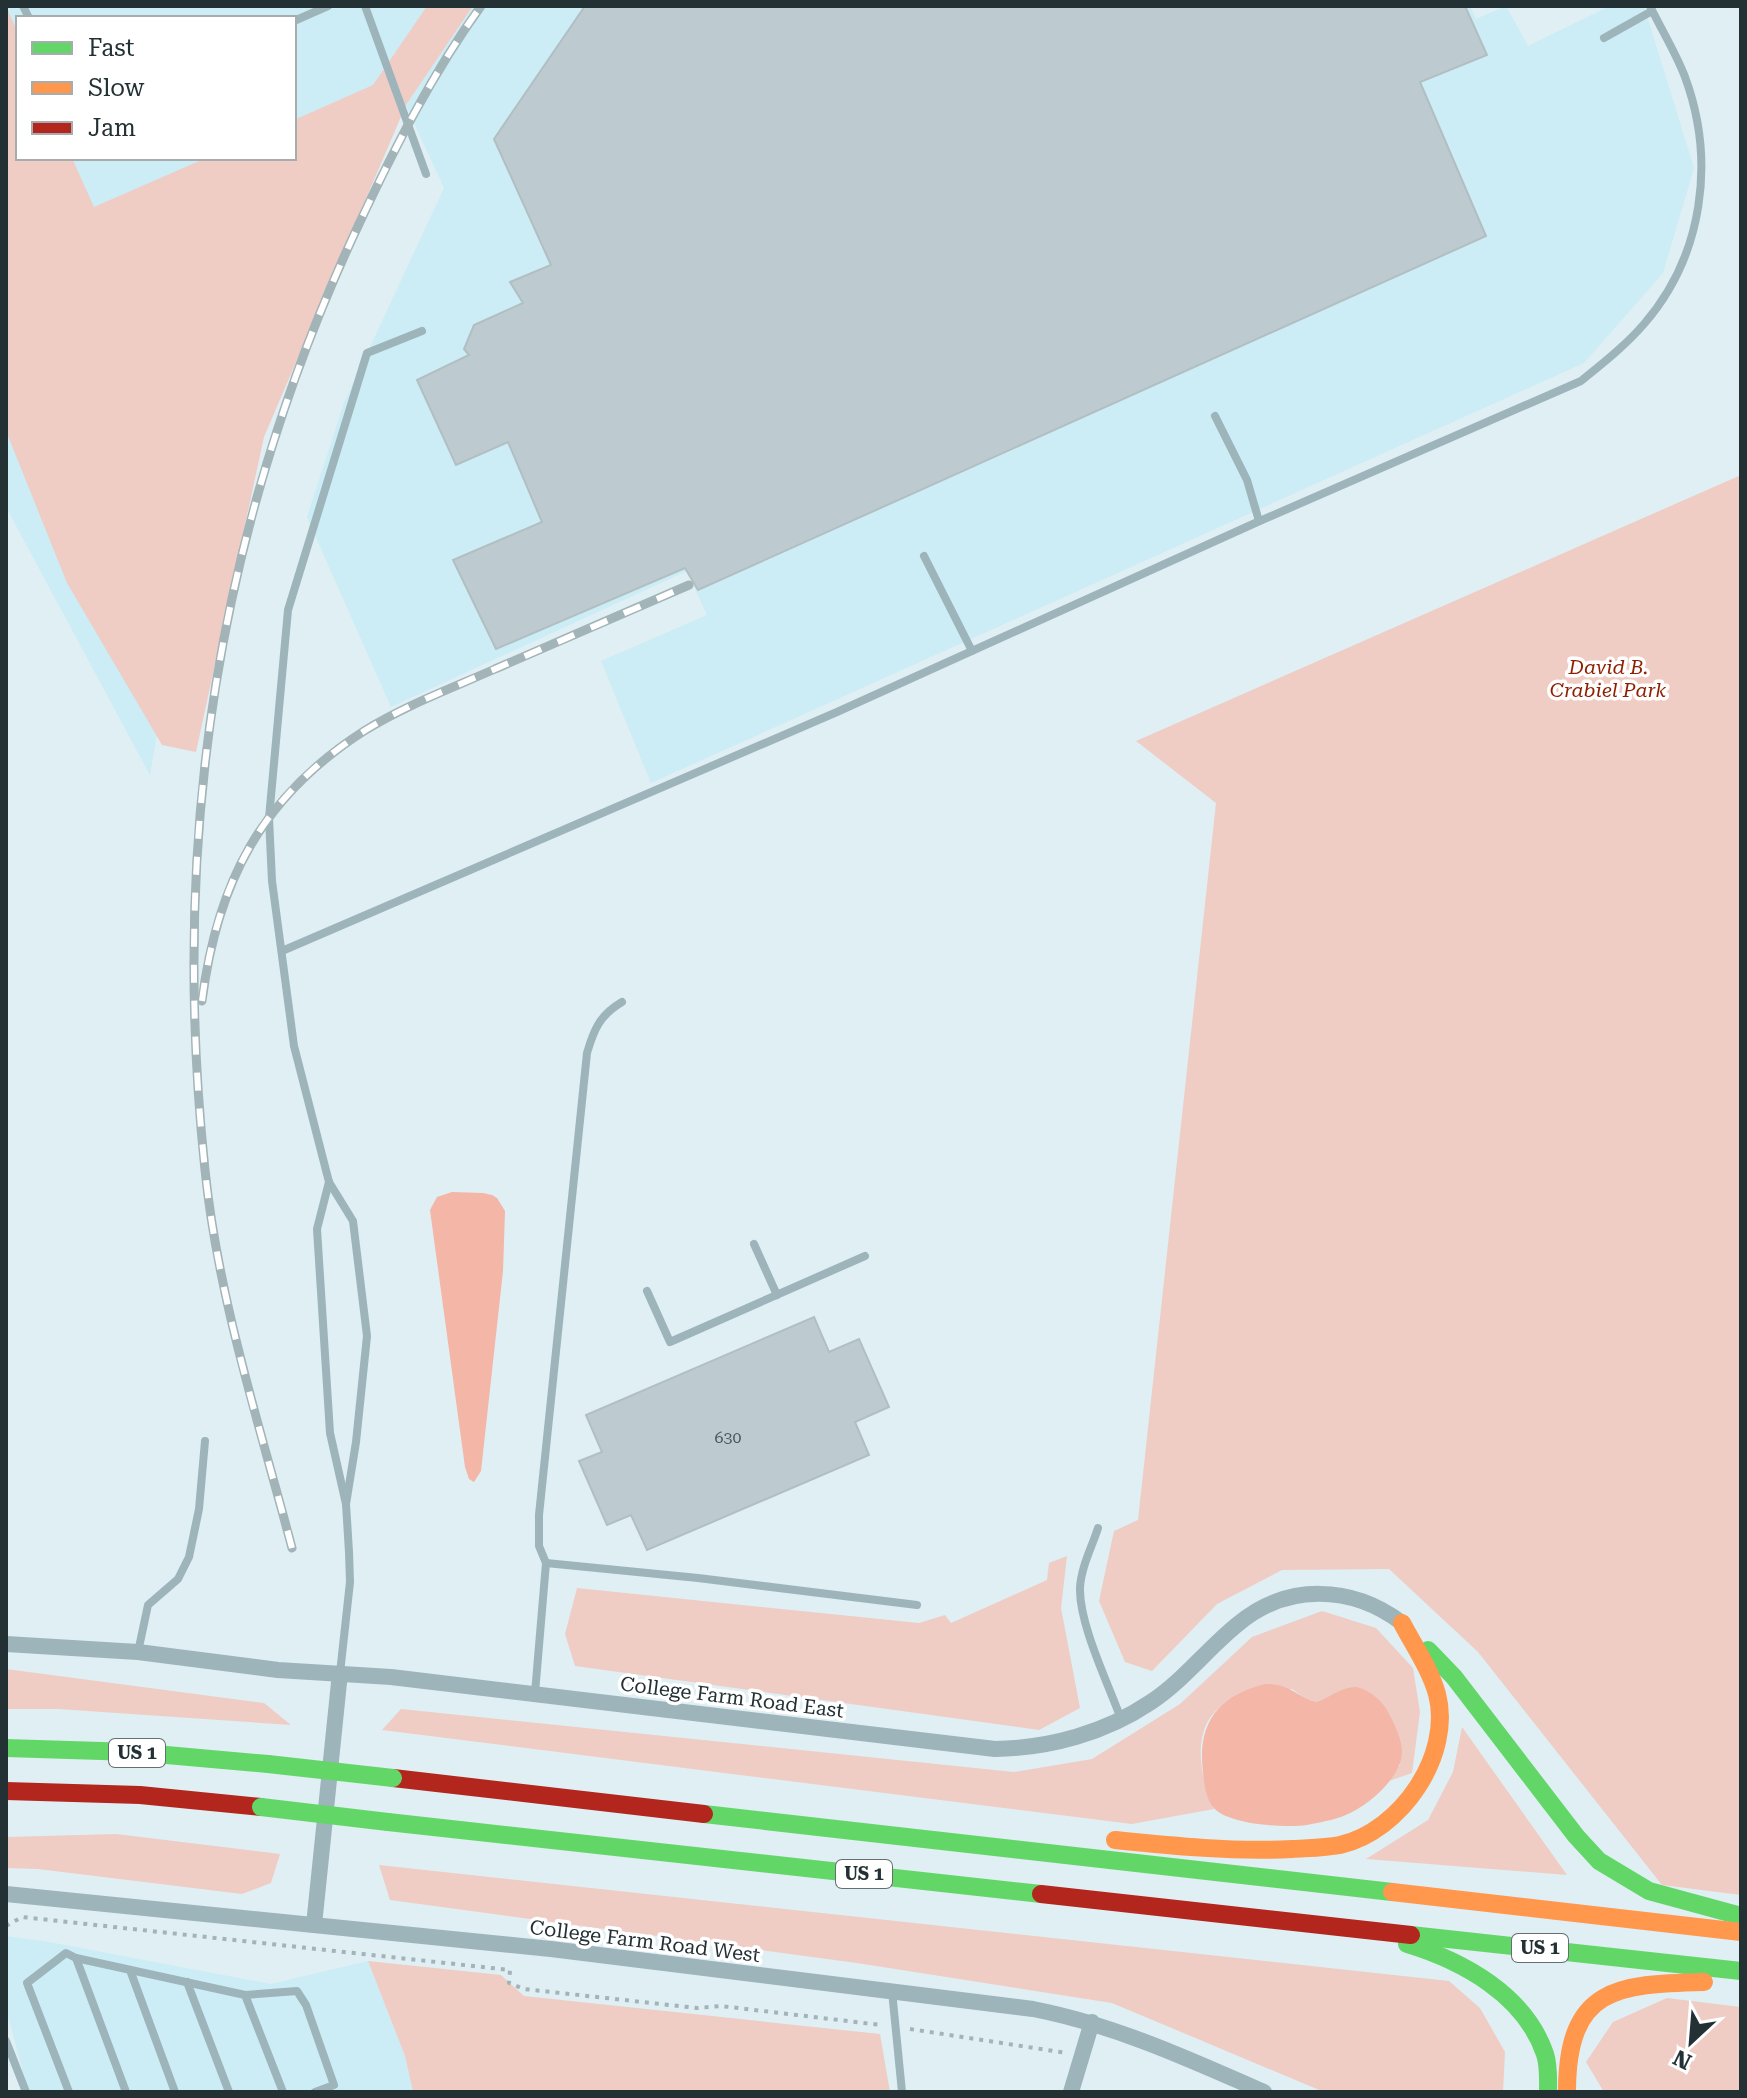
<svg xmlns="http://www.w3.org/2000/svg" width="1747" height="2098" font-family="'Roboto Serif',serif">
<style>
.built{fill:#ccecf6;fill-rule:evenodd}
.green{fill:#efcdc5}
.water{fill:#f4b6a6}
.building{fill:#bdcbd0;stroke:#b1bfc3;stroke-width:2}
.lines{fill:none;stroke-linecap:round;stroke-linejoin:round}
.path{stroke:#a3b4b9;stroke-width:4;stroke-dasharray:4 6;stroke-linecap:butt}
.lane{stroke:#9db4ba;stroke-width:8}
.street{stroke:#9db4ba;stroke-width:16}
.fast{stroke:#63d668;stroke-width:18}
.slow{stroke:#ff974d;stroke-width:18}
.jam{stroke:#b3261e;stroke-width:18}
.rail-casing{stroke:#a2b4b8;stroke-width:9}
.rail{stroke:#fff;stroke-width:6;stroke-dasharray:18;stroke-linecap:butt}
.fast-bridge{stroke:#63d668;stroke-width:18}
.labels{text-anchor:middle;stroke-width:7;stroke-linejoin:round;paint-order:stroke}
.number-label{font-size:16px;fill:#4a585c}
.shield{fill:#fff;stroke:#656f72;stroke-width:2}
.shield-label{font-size:18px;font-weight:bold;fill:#233135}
.park-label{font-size:20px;font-style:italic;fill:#8d1f00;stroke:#fff}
.street-label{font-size:20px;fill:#233135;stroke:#fff}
</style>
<rect width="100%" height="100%" fill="#dfeff4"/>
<g class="built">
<path d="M6,6H429L228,327L150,775L6,507ZM18,18H294V158H18Z"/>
<path d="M473,6H1470L1476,19L1506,6L1528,46L1610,6H1644L1694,168L1663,273L1584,363L651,783L601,661L707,615L687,571L391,707L307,517L344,403L444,188L406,105Z"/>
<path d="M6,1936L49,1942L271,1984L368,1961L405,2056L413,2092H28L6,2008Z"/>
</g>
<g class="green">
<path d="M6,6L18,33V158H72L94,207L206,158H294V120L373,85L427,6H473L406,105L264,437L196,752L162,745L67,583L6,431Z"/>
<path d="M1741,475V1895L1662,1885L1478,1652L1389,1569L1282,1570L1217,1604L1152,1671L1125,1662L1099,1601L1114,1531L1138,1520L1216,803L1136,741Z"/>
<path d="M1067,1556L1061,1608L1080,1708L1039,1730L575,1666L565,1634L577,1588L919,1623L945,1615L951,1623L1047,1580L1049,1563Z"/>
<path d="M1322,1611L1376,1628L1413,1668L1420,1712L1412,1773L1389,1781L1400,1765L1345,1689L1316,1702L1304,1698L1292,1689C1278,1692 1228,1700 1219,1708C1190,1732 1201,1780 1214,1809L1132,1824L382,1730L401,1709L1014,1772L1092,1759L1180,1704L1252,1637Z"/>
<path d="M6,1669L264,1703L291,1725L58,1709H6Z"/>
<path d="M1462,1727L1567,1875L1366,1859L1428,1820L1453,1772Z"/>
<path d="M116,1834L280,1854L271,1883L242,1894L38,1869L6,1868V1837Z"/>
<path d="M379,1865L1449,1981L1480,2008L1505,2052L1503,2092H1324L1112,2003L857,1963L390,1900Z"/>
<path d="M368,1961L501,1975L524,1996L880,2034L890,2092H413L405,2056Z"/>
<path d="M1667,1998L1741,2007V2092H1604L1586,2062L1613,2022Z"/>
</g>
<g class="water">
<path d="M452,1192L483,1193L492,1195L497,1198L505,1211L503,1271L481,1471L474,1482L469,1479L465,1467L430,1210L437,1197Z"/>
<path d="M1265,1684C1292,1684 1293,1695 1316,1702C1328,1698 1342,1687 1355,1687C1367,1688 1383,1701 1388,1712C1394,1723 1402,1739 1402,1752C1402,1775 1373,1801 1354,1811C1340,1819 1322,1822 1307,1825C1286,1828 1227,1825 1213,1807C1206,1798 1204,1784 1203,1772C1197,1723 1218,1696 1265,1684Z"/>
</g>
<g class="building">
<path d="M585,6H1465L1487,55L1420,82L1486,236L698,590L685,568L496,649L453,560L542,522L508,442L456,465L417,380L469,355L464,349L474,325L523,303L510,282L551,265L494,139Z"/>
<path d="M814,1317L829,1352L859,1339L889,1407L855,1422L869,1455L647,1550L631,1515L607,1525L579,1461L602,1452L586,1415Z"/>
</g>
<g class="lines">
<g class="path">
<path d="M6,1926L22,1917L510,1970L509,1983L524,1989L697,2008L721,2006L881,2025"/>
<path d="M910,2029L1067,2053"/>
</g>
<g class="lane">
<path d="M23,6L29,18"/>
<path d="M365,6L426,174"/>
<path d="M294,21L328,6"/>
<path d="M1604,38L1652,11"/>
<path d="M1215,416L1247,480L1259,521"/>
<path d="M924,556L972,651"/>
<path d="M282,951L837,712L1253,524L1581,381C1603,363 1626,345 1644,324C1703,256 1716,161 1685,77C1676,53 1661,29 1650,6"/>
<path d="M329,1182L317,1229L330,1433L346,1504L349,1552L350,1582L340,1673"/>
<path d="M754,1244L777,1295"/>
<path d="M647,1291L670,1342L865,1256"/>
<path d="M346,1504L356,1442L367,1336L353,1221L329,1182L294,1046L272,881L269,818L288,610L367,353L422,331"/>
<path d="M1098,1528C1092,1547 1081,1567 1080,1588C1079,1624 1108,1683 1121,1719"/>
<path d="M546,1563L698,1578L917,1605"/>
<path d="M138,1652L148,1605L178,1579L189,1557L199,1509L205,1441"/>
<path d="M535,1693L546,1563L539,1546V1515L587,1053C594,1029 600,1015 622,1002"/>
<path d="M76,1958L245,1995L283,2092"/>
<path d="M130,1970L175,2092"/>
<path d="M187,1982L229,2092"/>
<path d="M892,1991L902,2092"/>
<path d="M245,1995L297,1991L306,2005L334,2085L315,2092"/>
<path d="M6,2041L26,2092"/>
<path d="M69,2092L27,1983L66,1953L76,1958L126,2092"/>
</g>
<g class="street">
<path d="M6,1644L138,1652L278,1670L391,1677L995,1749C1050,1748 1105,1733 1151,1702C1184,1680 1208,1648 1238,1624C1287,1583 1352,1585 1402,1623"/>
<path d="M6,1894L551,1949L1033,2009C1115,2025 1189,2059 1264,2092"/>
<path d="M314,1925L340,1673"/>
<path d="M1071,2092L1092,2022"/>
</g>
<g class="fast">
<path d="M1428,1650L1454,1677L1576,1836L1599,1861L1649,1891L1741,1916"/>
<path d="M6,1748L133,1752L268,1764"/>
<path d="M704,1814L1392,1892"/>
<path d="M388,1822L1041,1894"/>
<path d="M1411,1935L1741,1971"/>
<path d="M1407,1944C1463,1961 1525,1995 1545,2054C1549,2066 1548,2080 1548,2092"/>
</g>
<g class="slow">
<path d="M1115,1840C1174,1846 1233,1852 1292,1849C1308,1848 1325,1848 1340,1845C1401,1831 1453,1755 1437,1694C1430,1669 1414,1646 1402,1623"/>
<path d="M1392,1892L1741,1932"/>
<path d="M1567,2092C1567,1987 1617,1984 1704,1982"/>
</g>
<g class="jam">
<path d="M393,1778L704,1814"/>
<path d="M6,1791L140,1795L261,1807"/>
<path d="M1041,1894L1411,1935"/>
</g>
<g class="rail-casing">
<g id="rail">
<path d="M202,1001C217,883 261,797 364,731C404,706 452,688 495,669C560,641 625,613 689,585"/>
<path d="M292,1548C259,1423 218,1298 205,1170C170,839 217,526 359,224C394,149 432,74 481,6"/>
</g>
</g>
<use href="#rail" class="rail"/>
<g class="fast-bridge">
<path d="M268,1764L393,1778"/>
<path d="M261,1807L388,1822"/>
</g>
</g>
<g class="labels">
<g class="number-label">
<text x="728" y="1443">630</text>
</g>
<g class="shield">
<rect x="109" y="1739" width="56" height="28" rx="6"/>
<rect x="836" y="1860" width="56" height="28" rx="6"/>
<rect x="1512" y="1934" width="56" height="28" rx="6"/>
</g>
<g class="shield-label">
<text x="137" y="1759">US 1</text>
<text x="864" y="1880">US 1</text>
<text x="1540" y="1954">US 1</text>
</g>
<g class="park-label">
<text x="1608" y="674">David B.<tspan x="1608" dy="23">Crabiel Park</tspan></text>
</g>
<g class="street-label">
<text transform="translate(732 1697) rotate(7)" y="7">College Farm Road East</text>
<text transform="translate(645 1941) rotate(7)" y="7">College Farm Road West</text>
</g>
</g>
<rect width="1747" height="2098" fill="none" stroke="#233135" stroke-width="16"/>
<rect x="16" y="16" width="280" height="144" fill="#ffffff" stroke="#a7adae" stroke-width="2"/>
<rect x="32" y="42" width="40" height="12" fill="#63d668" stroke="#a7adae" stroke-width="2"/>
<text x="88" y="56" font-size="24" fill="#233135">Fast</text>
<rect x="32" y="82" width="40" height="12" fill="#ff974d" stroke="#a7adae" stroke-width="2"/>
<text x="88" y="96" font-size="24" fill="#233135">Slow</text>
<rect x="32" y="122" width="40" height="12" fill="#b3261e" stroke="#a7adae" stroke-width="2"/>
<text x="88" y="136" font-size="24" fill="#233135">Jam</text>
<g transform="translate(1691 2042) rotate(206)" stroke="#ffffff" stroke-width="6" paint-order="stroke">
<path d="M0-6L14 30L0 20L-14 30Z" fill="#233135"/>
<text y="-12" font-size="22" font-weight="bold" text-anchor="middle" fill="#233135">N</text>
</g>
</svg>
